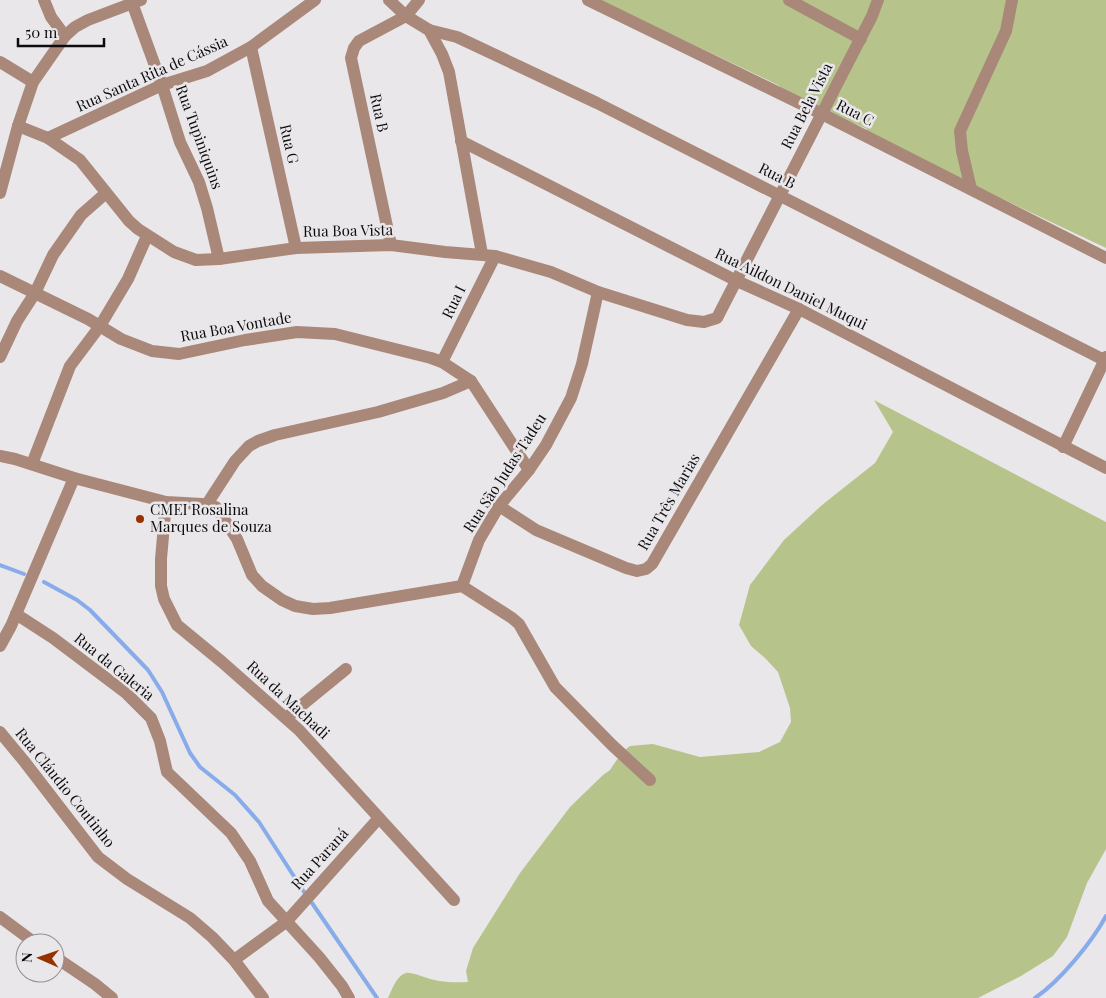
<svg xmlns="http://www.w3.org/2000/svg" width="1106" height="998" font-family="'Playfair Display',serif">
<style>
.green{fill:#b6c48b}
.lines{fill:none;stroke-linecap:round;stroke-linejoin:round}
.stream{stroke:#88abea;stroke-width:4}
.minor{stroke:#a9887a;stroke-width:12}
.poi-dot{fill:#963200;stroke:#eae7eb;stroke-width:2}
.labels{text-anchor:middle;stroke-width:5;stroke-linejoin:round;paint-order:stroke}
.street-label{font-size:15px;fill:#0d0c0d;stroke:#eae7eb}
.poi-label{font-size:15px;fill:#0d0c0d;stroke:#eae7eb;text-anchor:start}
</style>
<rect width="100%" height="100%" fill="#eae7eb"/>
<g class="green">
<path d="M600,0H1106V248L865,134L867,129L791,96L778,85Z"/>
<path d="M874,400L1106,522V849L1087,883L1067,937L1053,956L1021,976L978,998H388C392,990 396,976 406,973C411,972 417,975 421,976C437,982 451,983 468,982L466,971L473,948L520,873L570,807L603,775L610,770L622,752L630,746L653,744L700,757L759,752L780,742L791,722L790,708L778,672L765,658L751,646L739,625L750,585L784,540L822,505L875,463L893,432Z"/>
</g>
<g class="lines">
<g class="stream">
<path d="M0,565L24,574"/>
<path d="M44,582L77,600L90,610L148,670L162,692L190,753L200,767L235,795L259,822L304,892"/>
<path d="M312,903L377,998"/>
<path d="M1035,998C1060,981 1092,942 1106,916"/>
</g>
<g class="minor">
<path d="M44,0L51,17L65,36"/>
<path d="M131,0L162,85L180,142L199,182L207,208L219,259"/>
<path d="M389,0L406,16L429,30L442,54L449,72L482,254"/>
<path d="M588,0L822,114L1106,258"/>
<path d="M789,0L861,39"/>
<path d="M429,30L457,37L597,103L1106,361"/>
<path d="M251,47L296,248"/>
<path d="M0,62L33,82"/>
<path d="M18,126L48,138L80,160L129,221L138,229L174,252L196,260L219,259L296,248L391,245L445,252L495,256L551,272L598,292L687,320L704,322L717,318L872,16L878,0"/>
<path d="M48,138L162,85L207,71L251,47L315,0"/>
<path d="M461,141L737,281L799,309L1106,468"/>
<path d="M971,189L962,151L960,131L1006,31L1012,0"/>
<path d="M0,193L18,126L33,82L65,36L75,27L88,20L141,0"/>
<path d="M391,245L351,58L354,48L359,41L406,16L419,0"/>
<path d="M0,276L88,319L121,339L152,351L179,354L245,340L297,332L335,334L431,358L442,362L471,381L529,470"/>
<path d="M0,357L17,321L35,293L53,255L81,215L106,193"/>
<path d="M442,362L495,256"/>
<path d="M1063,447L1106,357"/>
<path d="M0,456L15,459L74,478L166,502L202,504L216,507L237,539L252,575L262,586L282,600L295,606L313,609L330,608L462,586L512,618L519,624L555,687L612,745L650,780"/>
<path d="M32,464L70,366L100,326L128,279L147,236"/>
<path d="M166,502L161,559V586L164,599L177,625L222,662L299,730L454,900"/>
<path d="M207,504L235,461L249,446L258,441L275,435L378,412L443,393L471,381"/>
<path d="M499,506L536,530L626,568L637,571L646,569L652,564L799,309"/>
<path d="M462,586L479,540L499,506L529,470L546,445L571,398L582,364L598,292"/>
<path d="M16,614L53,638L126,693L151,718L160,741L167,772L231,833L250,861L268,901L319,957L342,986L349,998"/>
<path d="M0,646L11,626L74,478"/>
<path d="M286,718L346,669"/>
<path d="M0,732L24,761L98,857L127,879L190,918L212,937L234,960L263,998"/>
<path d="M0,917L35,943"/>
<path d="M55,957L95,984L112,998"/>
<path d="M234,960L286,922L379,818"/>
</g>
</g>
<circle class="poi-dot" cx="140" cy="519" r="5"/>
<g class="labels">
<g class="street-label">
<text transform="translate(152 74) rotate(-24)" y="5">Rua Santa Rita de Cássia</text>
<text transform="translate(807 106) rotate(-63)" y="5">Rua Bela Vista</text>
<text transform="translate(379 113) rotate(78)" y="5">Rua B</text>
<text transform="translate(855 113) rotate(27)" y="5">Rua C</text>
<text transform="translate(199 137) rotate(70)" y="5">Rua Tupiniquins</text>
<text transform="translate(289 144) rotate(77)" y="5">Rua G</text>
<text transform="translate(777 176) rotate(27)" y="5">Rua B</text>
<text transform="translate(348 231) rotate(-1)" y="5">Rua Boa Vista</text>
<text transform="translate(791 289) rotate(26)" y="5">Rua Aildon Daniel Muqui</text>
<text transform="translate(454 302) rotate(-64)" y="5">Rua I</text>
<text transform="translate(236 327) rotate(-10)" y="5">Rua Boa Vontade</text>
<text transform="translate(505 473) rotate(-57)" y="5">Rua São Judas Tadeu</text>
<text transform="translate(669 502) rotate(-60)" y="5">Rua Três Marias</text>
<text transform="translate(114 667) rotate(39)" y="5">Rua da Galeria</text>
<text transform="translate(288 700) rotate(43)" y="5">Rua da Machadi</text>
<text transform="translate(65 788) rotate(51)" y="5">Rua Cláudio Coutinho</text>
<text transform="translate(320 859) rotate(-48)" y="5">Rua Paraná</text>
</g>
<g class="poi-label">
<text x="150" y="515">CMEI Rosalina<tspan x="150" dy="17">Marques de Souza</tspan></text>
</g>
</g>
<g transform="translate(40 958) rotate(272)"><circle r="24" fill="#eae7eb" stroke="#928f92"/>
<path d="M0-4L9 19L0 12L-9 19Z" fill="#963200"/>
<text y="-8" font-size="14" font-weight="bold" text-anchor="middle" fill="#0d0c0d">N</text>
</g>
<path d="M18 38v8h86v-8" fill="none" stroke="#0d0c0d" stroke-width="2.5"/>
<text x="25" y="38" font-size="15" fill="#0d0c0d" stroke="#eae7eb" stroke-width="4" paint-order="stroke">50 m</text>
</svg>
